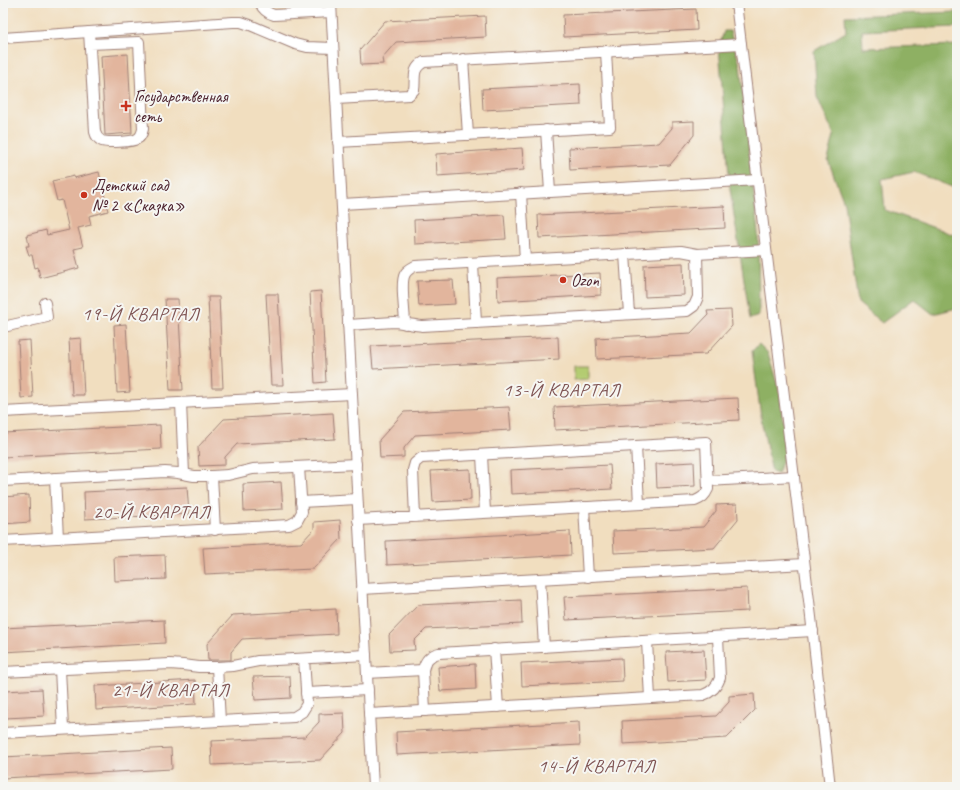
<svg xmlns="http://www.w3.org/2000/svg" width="960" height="790" font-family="Caveat,sans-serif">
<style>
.green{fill:#b3cc71;stroke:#7e764e}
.forest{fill:#8eb063;stroke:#6c6847}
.building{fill:#e2b59d}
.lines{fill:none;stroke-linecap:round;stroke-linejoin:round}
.minor-casing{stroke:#9e7e75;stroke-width:12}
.minor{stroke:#fff;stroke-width:10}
.poi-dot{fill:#c8321e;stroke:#f6f6f2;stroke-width:1.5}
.labels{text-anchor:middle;stroke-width:4;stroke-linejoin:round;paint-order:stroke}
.poi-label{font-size:17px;fill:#4a1f2b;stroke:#f6f6f2;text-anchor:start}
.quarter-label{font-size:19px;letter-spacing:1px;fill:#7f5453;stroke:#f6f6f2}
</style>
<rect width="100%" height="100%" fill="#f6f6f2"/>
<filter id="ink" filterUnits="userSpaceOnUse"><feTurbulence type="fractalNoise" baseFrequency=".025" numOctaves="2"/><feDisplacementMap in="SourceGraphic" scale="8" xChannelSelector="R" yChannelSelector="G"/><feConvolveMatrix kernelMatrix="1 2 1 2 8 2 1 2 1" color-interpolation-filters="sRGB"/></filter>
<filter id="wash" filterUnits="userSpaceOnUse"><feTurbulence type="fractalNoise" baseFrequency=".012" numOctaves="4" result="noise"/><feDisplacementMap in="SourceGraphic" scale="16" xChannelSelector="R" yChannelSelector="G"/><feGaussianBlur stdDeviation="0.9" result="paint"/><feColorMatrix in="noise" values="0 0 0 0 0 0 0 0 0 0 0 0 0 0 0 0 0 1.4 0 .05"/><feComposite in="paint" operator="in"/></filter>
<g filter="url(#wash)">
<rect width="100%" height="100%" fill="#f1debf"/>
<path class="green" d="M574,366H588V379L574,380Z"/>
<g class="forest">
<path d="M957,12V27L862,31L863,48L957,45V189L914,172L882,179L885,210L957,236V308L933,314L914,299L882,323L858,303L844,203L828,160L834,135L817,97L814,51L846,32L845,16Z"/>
<path d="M724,31H730L740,65L758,233L759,316L750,319L730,189L719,47Z"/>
<path d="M759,344L768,353L780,394L786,449L778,474L772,472L762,424L752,351Z"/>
</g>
<g id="blocks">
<g class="building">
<path d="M696,9L697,30L564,37L563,15Z"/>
<path d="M485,16L486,37L396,42L382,58L383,64L361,65L360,50L385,21Z"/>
<path d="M128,54L132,133L105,135L101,56Z"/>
<path d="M580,84L581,105L483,110L482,89Z"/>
<path d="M694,121V135L670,165L570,170L569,148L659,143L672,128V122Z"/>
<path d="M522,148L524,170L437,176L436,154Z"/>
<path d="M99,172L108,211L89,216L91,225L78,228L83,247L74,249L79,268L40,278L38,267L35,268L32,255H29L26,246H29L27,235L46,230L47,235L69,230L62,200L57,201L52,181L74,176V178Z"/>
<path d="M724,206L725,228L539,238L538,215Z"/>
<path d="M504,215L506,239L415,244L414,220Z"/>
<path d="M683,263L684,295L645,297L644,265Z"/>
<path d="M600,273L601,295L498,301L497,278Z"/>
<path d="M453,280L455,304L419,306L417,281Z"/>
<path d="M321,291L326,382L315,383L310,292Z"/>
<path d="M266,294H278L283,385H271Z"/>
<path d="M208,297H219L223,388H212Z"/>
<path d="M165,299H178L183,390H170Z"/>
<path d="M731,310L732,326L706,354L597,359L596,338L691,333L708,315L707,311Z"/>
<path d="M126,324L130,392L117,393L114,325Z"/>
<path d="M558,337L559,359L373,369L371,346Z"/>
<path d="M81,338L84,395H72L69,339Z"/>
<path d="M30,340L33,397L21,398L18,341Z"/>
<path d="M738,398L739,420L555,430L554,407Z"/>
<path d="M509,407L511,430L415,435L404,448V457L380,458L379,440L404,412Z"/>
<path d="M333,413L335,439L237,444L225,457V465L199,466L198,447L224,419Z"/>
<path d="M160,425L161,449L3,457V433Z"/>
<path d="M694,462L695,486L657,488L656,464Z"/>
<path d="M610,465L612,489L511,494L510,470Z"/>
<path d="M470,469L471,500L433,502L431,471Z"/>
<path d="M281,482L283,509L244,511L243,484Z"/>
<path d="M187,487L189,514L85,519L84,492Z"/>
<path d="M29,495L30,522L3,524V497Z"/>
<path d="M737,504L738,519L714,548L614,553L613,531L703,527L716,511V505Z"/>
<path d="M340,520L341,539L313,569L205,574L203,548L301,543L314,529V522Z"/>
<path d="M570,531L571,555L387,565L386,541Z"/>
<path d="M165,555L166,579L115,581L114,557Z"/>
<path d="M747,588L748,611L566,620L564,597Z"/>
<path d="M521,600L522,624L426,629L414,641L415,650L390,651L389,635L418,605Z"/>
<path d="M336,609L337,634L242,639L231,652V660H208L207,644L233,615Z"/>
<path d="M164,620L165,643L3,652V628Z"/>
<path d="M704,650L706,680L668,682L666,652Z"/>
<path d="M622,658L623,681L522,686L521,663Z"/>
<path d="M475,664L476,689L440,691L438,667Z"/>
<path d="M290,676L291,698L255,700L253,677Z"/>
<path d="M195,680L196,704L96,710L95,686Z"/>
<path d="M42,689L44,716L6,718L5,691Z"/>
<path d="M754,694L755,710L727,738L623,744L622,721L716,716L729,702V696Z"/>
<path d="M344,713L345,733L320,760L212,765L211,741L305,737L319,722V714Z"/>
<path d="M579,722L580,745L397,755L396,732Z"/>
<path d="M171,748L172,769L3,778V757Z"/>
</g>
</g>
</g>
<g filter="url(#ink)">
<use href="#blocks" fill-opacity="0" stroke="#9e7e75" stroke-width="1"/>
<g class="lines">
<g class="minor-casing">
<g id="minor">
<path d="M260,3C263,10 267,13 274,15L331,12"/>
<path d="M304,3V13"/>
<path d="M331,3L373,787"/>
<path d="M736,3L811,617L830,787"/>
<path d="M89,32L95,132C96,136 98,139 102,141C107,143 132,142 137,139C141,137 142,134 143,129L139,42L90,44"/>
<path d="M3,38L233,22H241L250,25L295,44L307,47L333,48"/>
<path d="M463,59L468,135"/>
<path d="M336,99L409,95L414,90C416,78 411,69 424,62L741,44"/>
<path d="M546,130L550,192"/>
<path d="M338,142L610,127L606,51"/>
<path d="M521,193L525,260"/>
<path d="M342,204L758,180"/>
<path d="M625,254L629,314"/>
<path d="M697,254L766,250"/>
<path d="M473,263L476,323"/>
<path d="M348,325L394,322C404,323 413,325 422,326L687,311L694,306L698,297L697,254L681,251L415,266C411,268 407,270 405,274C400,282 405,313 405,324"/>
<path d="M3,327L47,317L45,303"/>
<path d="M181,403L184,474"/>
<path d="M3,412L352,394"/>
<path d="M636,446L639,504"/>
<path d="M482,455L485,512"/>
<path d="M212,476L215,530"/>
<path d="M55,478L58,538"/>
<path d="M3,481L165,472L178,473L194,476H212L228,475L253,469L356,464"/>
<path d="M708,481L794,476"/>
<path d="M301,502L357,499"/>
<path d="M584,507L588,577"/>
<path d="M358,520L695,501C702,498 705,496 708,489L706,442L421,458L415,463L413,470L415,517"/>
<path d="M3,541L289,525L297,521L302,512L299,467"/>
<path d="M540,579L544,647"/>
<path d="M362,589L804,564"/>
<path d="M647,641L650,698"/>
<path d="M494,649L498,707"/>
<path d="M217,667L220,721"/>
<path d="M60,669L63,729"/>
<path d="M3,672L170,664L183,665L199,667H217L233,666L258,661L366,655"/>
<path d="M367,673L423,670"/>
<path d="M306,693L368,690"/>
<path d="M425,711L423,670C425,660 430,655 439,653L813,631"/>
<path d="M369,714L703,695C712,692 717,687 720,678L718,637"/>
<path d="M3,733L294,717L302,712L307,704L304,659"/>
</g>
</g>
<use href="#minor" class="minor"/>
</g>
</g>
<g class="poi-dot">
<path d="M124 100h4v4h4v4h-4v4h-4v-4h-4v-4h4z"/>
<circle cx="84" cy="195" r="4"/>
<circle cx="563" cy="280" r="4"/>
</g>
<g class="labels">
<g class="poi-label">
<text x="134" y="102">Государственная<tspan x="134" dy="20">сеть</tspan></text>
<text x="92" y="191">Детский сад<tspan x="92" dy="20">№ 2 «Сказка»</tspan></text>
<text x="571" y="286">Ozon</text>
</g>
<g class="quarter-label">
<text x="141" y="320">19-Й КВАРТАЛ</text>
<text x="562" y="396">13-Й КВАРТАЛ</text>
<text x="152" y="518">20-Й КВАРТАЛ</text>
<text x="171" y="696">21-Й КВАРТАЛ</text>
<text x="597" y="772">14-Й КВАРТАЛ</text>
</g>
</g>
<rect width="960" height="790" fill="none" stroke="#f6f6f2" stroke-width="16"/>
</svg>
